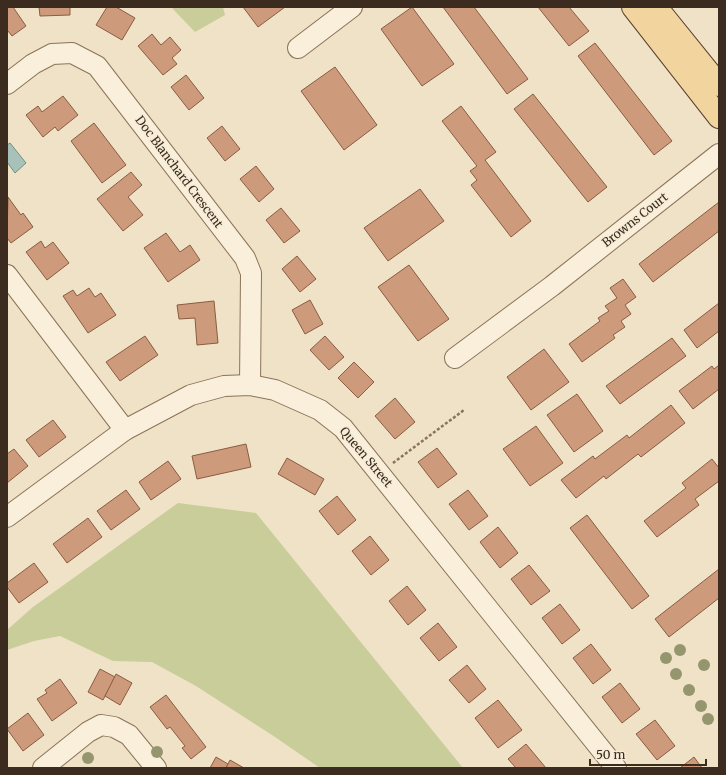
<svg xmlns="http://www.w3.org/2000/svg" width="726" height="775" font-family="Merriweather,serif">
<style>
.green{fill:#c9cd9a}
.water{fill:#a8c2ba;stroke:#6e9187}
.building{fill:#cd9b7c;stroke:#8a5c41}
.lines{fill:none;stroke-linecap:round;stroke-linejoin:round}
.minor-casing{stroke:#8b735b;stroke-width:22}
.major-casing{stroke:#59412f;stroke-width:24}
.path{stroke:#8b735b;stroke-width:2.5;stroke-dasharray:3 2;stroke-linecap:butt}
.minor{stroke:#f9efda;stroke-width:20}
.major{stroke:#f2d59e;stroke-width:22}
.tree{fill:#95966e}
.labels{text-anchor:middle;stroke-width:3;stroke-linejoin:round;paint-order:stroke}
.street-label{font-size:12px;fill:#3b2c1f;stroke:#f6ecd6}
</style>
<rect width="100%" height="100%" fill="#efe2c6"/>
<g class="green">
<path d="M171,7H223L225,15L195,32Z"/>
<path d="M178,503L256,513L463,768H320L272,735L196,686L152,662L113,661L60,636L34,641L7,650V630L33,607Z"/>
</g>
<path class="water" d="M10,143L26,163L15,173L7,162V145Z"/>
<g class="building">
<path d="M7,7H13L26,26L12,36L8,31L7,32Z"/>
<path d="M39,7H70V15L40,16Z"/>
<path d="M107,7H116L135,18L122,40L96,25Z"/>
<path d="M243,7H285L258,27Z"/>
<path d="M412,7L454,64L422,86L381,29Z"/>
<path d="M443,7H474L528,79L507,94Z"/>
<path d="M538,7H569L589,31L569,46Z"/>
<path d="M152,34L161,45L170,37L181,50L172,58L177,64L163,75L138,46Z"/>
<path d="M595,43L672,141L654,155L578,56Z"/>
<path d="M335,67L377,125L344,150L301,91Z"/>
<path d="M186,75L204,98L189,110L171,87Z"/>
<path d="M533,94L607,187L588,202L514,109Z"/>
<path d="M63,96L78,115L58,131L55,127L43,137L26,115L38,106L42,112Z"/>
<path d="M461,106L496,152L485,160L531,221L511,237L471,185L477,180L470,171L477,166L442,121Z"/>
<path d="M94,123L126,165L102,183L71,141Z"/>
<path d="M222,126L240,149L225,161L207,138Z"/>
<path d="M256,166L274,189L259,202L240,179Z"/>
<path d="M131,172L142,185L128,197L143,215L123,231L97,199Z"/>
<path d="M420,189L444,221L388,261L364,228Z"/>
<path d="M8,197L21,215L23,213L33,227L11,243L7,238Z"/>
<path d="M719,202V231L653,282L639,264Z"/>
<path d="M281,208L300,231L284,243L266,220Z"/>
<path d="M166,233L180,252L190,245L200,260L168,282L144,248Z"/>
<path d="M41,241L45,248L53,242L69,263L47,280L26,252Z"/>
<path d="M297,256L316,279L300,292L282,269Z"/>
<path d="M409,265L449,319L418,341L378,287Z"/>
<path d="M623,279L636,297L625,305L631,314L621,321L625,327L613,335L615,338L582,362L569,344L600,321L598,318L609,311L605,306L617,298L610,288Z"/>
<path d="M89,288L95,297L101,293L116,315L88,333L63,296L73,290L77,296Z"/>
<path d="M310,300L323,324L305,334L292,310Z"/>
<path d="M214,301L218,343L197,345L195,318L179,319L177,305Z"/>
<path d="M719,303V331L697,348L684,330Z"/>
<path d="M145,336L158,355L120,381L106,362Z"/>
<path d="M325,336L344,357L329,370L310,350Z"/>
<path d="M672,338L686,356L620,404L606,386Z"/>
<path d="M544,349L569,382L531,410L507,377Z"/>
<path d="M354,362L374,382L358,398L338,378Z"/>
<path d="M719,365V389L693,409L679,391L712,366L714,369Z"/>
<path d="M577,394L603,431L574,452L547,415Z"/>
<path d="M395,398L415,422L395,439L375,416Z"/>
<path d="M671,405L685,423L641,457L638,454L606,479L604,476L576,498L561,480L593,456L595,459L627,435L629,438Z"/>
<path d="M53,420L66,437L39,457L26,440Z"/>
<path d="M536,426L563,463L530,486L503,449Z"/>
<path d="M246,444L251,467L197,479L192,456Z"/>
<path d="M437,448L457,474L438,488L418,462Z"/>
<path d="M14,449L28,466L7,483V454Z"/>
<path d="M287,458L324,479L315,495L278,474Z"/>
<path d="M712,459L719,468V481L695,499L699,505L657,537L644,521L686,488L682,483Z"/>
<path d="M168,461L181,479L151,500L139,482Z"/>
<path d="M126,490L140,509L111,530L97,511Z"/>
<path d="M468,490L488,516L469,530L449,504Z"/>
<path d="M337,496L356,520L338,535L319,511Z"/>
<path d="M587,515L649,596L632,609L570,528Z"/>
<path d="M88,518L102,537L67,563L53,544Z"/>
<path d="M498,527L518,553L500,568L480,542Z"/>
<path d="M370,536L389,560L371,575L352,551Z"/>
<path d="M34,563L48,582L19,603L7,587V583Z"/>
<path d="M529,565L550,591L531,605L511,579Z"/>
<path d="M719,569V598L669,637L655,619Z"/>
<path d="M407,586L426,610L408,625L389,601Z"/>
<path d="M560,604L580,630L562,644L542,618Z"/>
<path d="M438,623L457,647L439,661L420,638Z"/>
<path d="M591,644L611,670L593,684L573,658Z"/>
<path d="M467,665L486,689L469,703L449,680Z"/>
<path d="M100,669L115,677L103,700L88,692Z"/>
<path d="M116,674L132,683L120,705L105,696Z"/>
<path d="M60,679L77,703L52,721L37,699L47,693L45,690Z"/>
<path d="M620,683L640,709L622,723L602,697Z"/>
<path d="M166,695L206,747L191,759L182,748L185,746L170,727L167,729L150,707Z"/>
<path d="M498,700L522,730L498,748L475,718Z"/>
<path d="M28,713L44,735L23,751L7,729Z"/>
<path d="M655,720L675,746L657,760L636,734Z"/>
<path d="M526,744L546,768H516L508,759Z"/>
<path d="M216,757L228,764L226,768H210Z"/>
<path d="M694,757L702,768H680Z"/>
<path d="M230,760L244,768H226Z"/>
</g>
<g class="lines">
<g class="minor-casing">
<g id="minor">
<path d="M298,48L352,7"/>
<path d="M7,84L33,64L52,54L72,53L97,66L245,258L251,273L250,385"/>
<path d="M7,275L125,430"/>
<path d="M455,358L552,286L719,154"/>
<path d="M7,517L125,430L191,395L224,386L250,385L275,390L320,410L343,428L616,768"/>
<path d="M43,768L88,732L101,725L114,727L129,735L156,768"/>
</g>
</g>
<g class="major-casing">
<g id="major">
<path d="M633,7L719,117"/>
<path d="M656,7L719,85"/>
</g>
</g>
<path class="path" d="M393,463L464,410"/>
<use href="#minor" class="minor"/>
<use href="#major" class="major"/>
</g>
<g class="tree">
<circle cx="680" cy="650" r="6"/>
<circle cx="666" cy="658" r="6"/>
<circle cx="704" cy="665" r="6"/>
<circle cx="676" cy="674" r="6"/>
<circle cx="689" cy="690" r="6"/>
<circle cx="701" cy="706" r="6"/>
<circle cx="708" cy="719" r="6"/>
<circle cx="157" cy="752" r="6"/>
<circle cx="88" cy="758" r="6"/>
</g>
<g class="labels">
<g class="street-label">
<text transform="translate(179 172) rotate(53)" y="4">Doc Blanchard Crescent</text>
<text transform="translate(635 220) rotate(-38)" y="4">Browns Court</text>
<text transform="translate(366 457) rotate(50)" y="4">Queen Street</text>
</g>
</g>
<rect width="726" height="775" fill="none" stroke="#3b2c1f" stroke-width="16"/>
<path d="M590 759v6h116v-6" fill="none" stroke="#3b2c1f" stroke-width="2"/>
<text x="596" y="759" font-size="12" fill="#3b2c1f" stroke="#f6ecd6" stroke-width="3" paint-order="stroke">50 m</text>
</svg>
